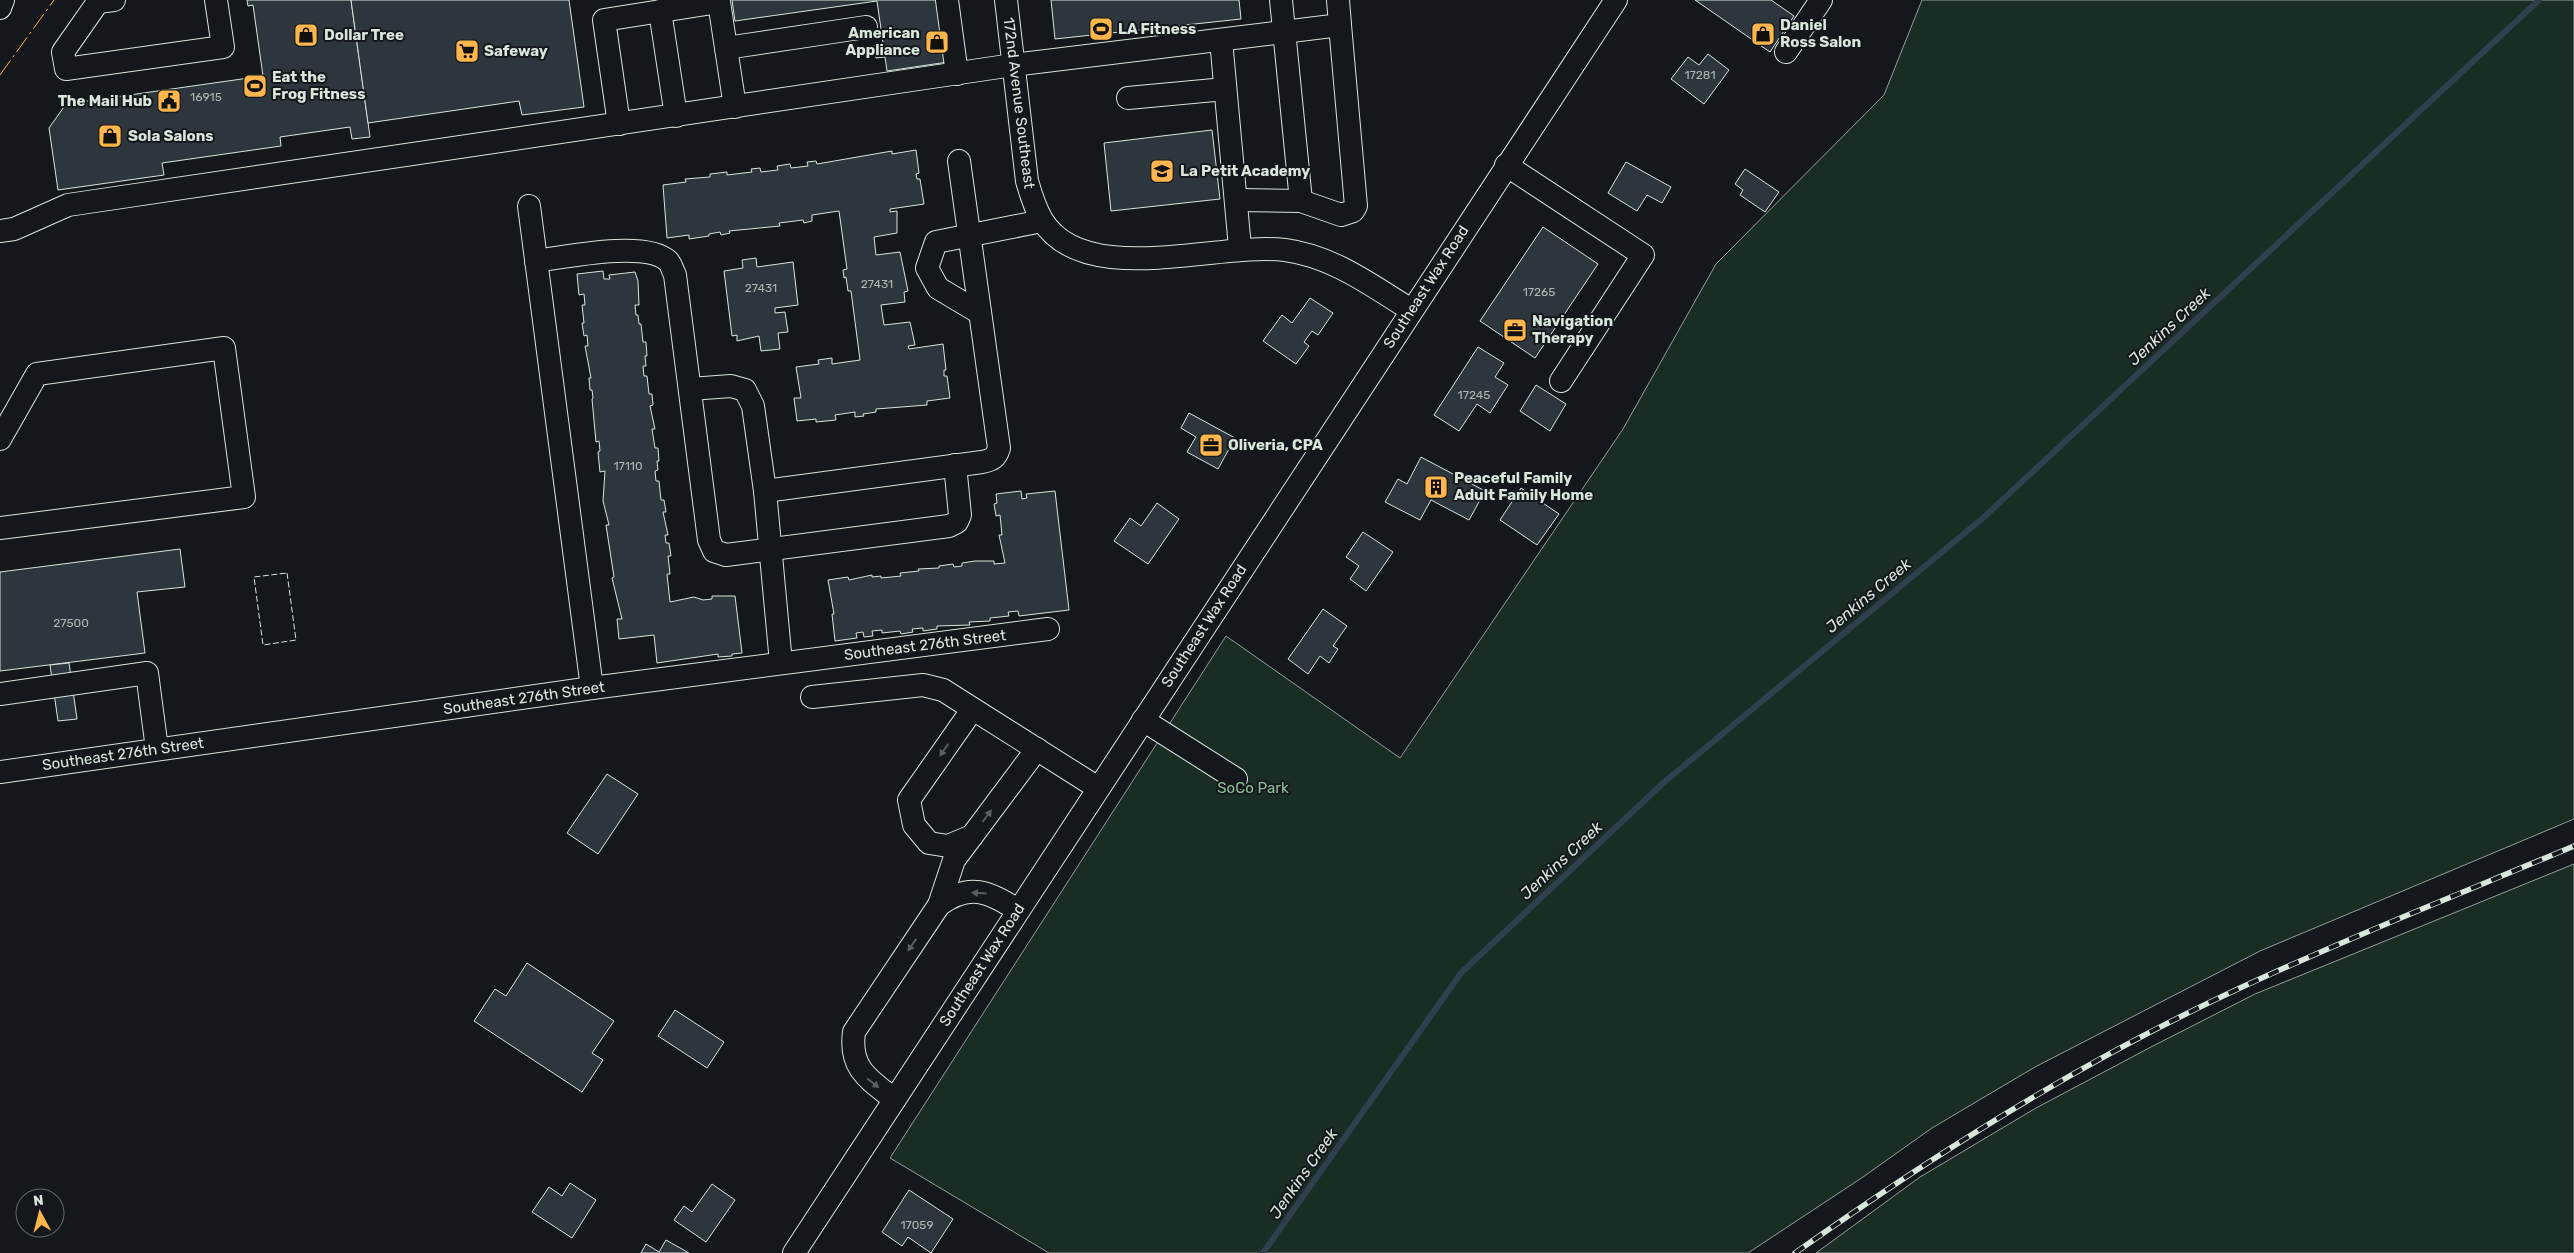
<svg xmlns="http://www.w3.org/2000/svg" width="2574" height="1253" font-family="Rubik,sans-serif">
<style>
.green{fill:#1a2d24;stroke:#939e99}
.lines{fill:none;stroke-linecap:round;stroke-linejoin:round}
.stream{stroke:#2f3f4d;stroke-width:6}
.building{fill:#2c363c;stroke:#d8e6dc}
.minor-casing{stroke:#d8e6dc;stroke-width:24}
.minor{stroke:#14181c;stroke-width:22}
.rail-casing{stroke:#d8e6dc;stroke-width:5.5}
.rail{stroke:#14181c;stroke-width:4;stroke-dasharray:11;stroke-linecap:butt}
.fence{stroke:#d8e6dc;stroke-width:1;stroke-dasharray:6 2.5;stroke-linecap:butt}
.power{stroke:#ffb74d;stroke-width:1;stroke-dasharray:18 4 2.5 4;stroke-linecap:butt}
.oneway{fill:#59605f}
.labels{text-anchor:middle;stroke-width:4;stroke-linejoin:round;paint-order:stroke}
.number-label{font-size:12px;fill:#adbab4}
.poi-label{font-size:15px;font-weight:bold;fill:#d8e6dc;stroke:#14181c;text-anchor:start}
.street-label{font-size:15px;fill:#d8e6dc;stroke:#14181c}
.park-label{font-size:15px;fill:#8ac095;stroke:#14181c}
.water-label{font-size:16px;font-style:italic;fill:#d8e6dc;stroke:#14181c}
</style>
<rect width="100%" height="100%" fill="#14181c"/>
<g class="green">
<path d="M1922,0H2574V819L2260,951L2035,1067L1932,1128L1863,1177L1748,1253H1049L890,1158L1226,636L1400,758L1623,429L1716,264L1884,95Z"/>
<path d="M2574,864V1253H1816L1920,1177L2036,1108L2151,1047L2255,994Z"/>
</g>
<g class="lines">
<path class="stream" d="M1263,1253L1461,973L1662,784L1983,518L2539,0"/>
</g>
<g class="building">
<path d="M247,0H351L370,137L352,139L350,127L280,137L281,146L162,163L164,175L58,190L49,128L66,104L263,76L253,5L248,6Z"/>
<path d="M351,0H569L584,107L522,115L519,101L368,123Z"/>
<path d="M732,0H939L948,62L887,71L885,57L876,58L874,45L883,43L877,1L735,21Z"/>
<path d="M1051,0H1239L1241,19L1055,39Z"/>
<path d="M1695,0H1771L1794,16L1770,52Z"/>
<path d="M1708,54L1729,70L1704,104L1671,79L1688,57L1699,65Z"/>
<path d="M1212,130L1220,199L1111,211L1104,143Z"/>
<path d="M916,150L919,173L916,174L917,179H920L924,204L890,209V212L897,211V233L874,237L876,255L900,252L908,291L904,292L905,302L881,305L884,325L910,322L915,345L908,346L909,349L943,344L946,370H944V376H947L950,398L927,401V405L876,409V412L863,414L864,416L855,417V412L835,415L836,420L816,422V419L797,421L794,398H801L796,367L819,364L818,360L832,358V364L860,360L851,291H848L846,277L844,278L843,270L847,269L839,211L812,215V221L804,223L803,220L779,223L780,226L729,231L730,233L721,235L720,232L709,234V236L689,239V235L667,238L663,185L686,182L685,179L710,177V174L727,172V175L752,172L751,169L760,168L761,172L778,170L777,166L790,164L791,168L808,166L807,162L816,161L817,164L892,151V154Z"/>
<path d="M1626,162L1671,187L1662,203L1647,195L1637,211L1608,193Z"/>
<path d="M1745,169L1779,192L1765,212L1740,195L1743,190L1735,184Z"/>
<path d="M1543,227L1598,264L1535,358L1480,321Z"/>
<path d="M756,258L757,267L793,262L798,305L775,308V313L785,312L788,332L778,333L780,349L761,351L759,336L737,341V335L732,336L724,271L743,268L742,260Z"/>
<path d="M603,271L604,279H610L609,275L635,272L638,281L639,305H635L636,315H638L639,324H641L643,342H646L647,356H645L646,366H643L644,376H647L649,394H652L653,405L650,406L655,429H652L655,448H658L659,461H657L658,470L655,471L656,481H659L661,500H664L666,512H663L668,535H665L666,543H669L671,556H668L670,574H667L670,602L694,597L703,600L712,599V596H735L742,653L732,654V656L718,657V654L657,663L654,635L619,639L617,619H622L612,578L614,577L606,525H609L603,501L605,471L600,472L598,452L600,451L599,441L596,442L592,399L593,398L592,390H590L589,378H591L585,346H588L587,335L584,336L582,323H584L582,305H585L584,294L579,295L577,274Z"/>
<path d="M1310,298L1333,313L1318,335L1312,331L1304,342L1309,346L1296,364L1263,341L1282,315L1292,323Z"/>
<path d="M1478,347L1504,363L1495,377L1508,385L1490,413L1477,404L1459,431L1434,415Z"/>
<path d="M1536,385L1566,404L1550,431L1520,411Z"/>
<path d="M1189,413L1235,438L1218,469L1187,452L1196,437L1181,428Z"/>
<path d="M1421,457L1485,491L1469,520L1431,500L1420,520L1385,502L1398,479L1407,484Z"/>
<path d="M1521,488L1559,514L1537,545L1500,520Z"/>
<path d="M1021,491L1022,499L1027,498L1026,494L1055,491L1069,610L1019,616L1018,611L1008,612L1009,616L990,618V621L969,622L970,625L937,626V629L923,631V628L912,629L913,632L901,634L900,631L882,633V630L872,631L873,636L864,637L863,632L856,633L857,638L835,641L832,614H834L828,580L848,577L849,580L872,575V577L881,576V578L901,576L900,573L919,571L918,569L939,568V566L953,564L954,567L962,566V563L975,561H994V564L1005,563L999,535H1002L1000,515L996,516L994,504L997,503L996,494Z"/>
<path d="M1157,503L1179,519L1148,564L1114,541L1130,518L1141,526Z"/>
<path d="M1363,532L1393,552L1366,591L1350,579L1359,566L1346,557Z"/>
<path d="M180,549L185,587L137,592L145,653L0,671V572Z"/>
<path d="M1323,609L1347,626L1333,646L1338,649L1329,663L1320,656L1308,674L1288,659Z"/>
<path d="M69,663L77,719L58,721L50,665Z"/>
<path d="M607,774L638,794L598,854L567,833Z"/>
<path d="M527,963L614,1021L592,1053L603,1060L582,1092L474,1021L495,989L506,996Z"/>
<path d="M675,1010L724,1042L707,1068L658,1036Z"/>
<path d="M570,1183L596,1200L572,1238L532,1212L549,1187L562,1196Z"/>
<path d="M712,1184L735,1200L706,1242L674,1220L684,1206L692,1212Z"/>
<path d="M909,1190L953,1219L931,1253L908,1237L902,1246L882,1232Z"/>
<path d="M666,1240L689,1253H641L646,1244L659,1252Z"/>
</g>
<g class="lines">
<g class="minor-casing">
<g id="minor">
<path d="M114,0L98,2L63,52L66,69L223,47L216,0"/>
<path d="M947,0L957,74"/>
<path d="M1006,0L1027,181C1031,195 1035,208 1042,220C1084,289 1217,242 1285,250C1332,256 1371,285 1411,310"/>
<path d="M1281,0L1301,201"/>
<path d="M0,8L3,0"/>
<path d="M660,11L676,116"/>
<path d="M1221,40L1240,248"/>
<path d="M726,48L866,27"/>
<path d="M1786,52L1821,0"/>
<path d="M1128,98L1225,89"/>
<path d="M619,124L604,20L719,2L735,107"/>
<path d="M1506,165L1643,255L1561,381"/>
<path d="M1236,200L1301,201L1341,215L1353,211L1356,206L1340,25"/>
<path d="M529,206L592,688"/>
<path d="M0,231L14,229L68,205L1013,65L1340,25L1338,0"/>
<path d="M536,261C565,257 646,240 668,261C671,264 673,271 675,275L709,540L714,551L726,555L949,526L957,522L960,515L955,465"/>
<path d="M980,313L938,288L927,268L936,242L1042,221"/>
<path d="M690,389L731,386L745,390L753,406L765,491L781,663"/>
<path d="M0,439L37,374L224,348L244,497L0,528"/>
<path d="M765,491L982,462C992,460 996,458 999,448L959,161"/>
<path d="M0,694L147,673L157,749"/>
<path d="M812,697L923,685L943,690L1098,788"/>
<path d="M972,710L909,800L914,825L929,843L948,846L972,836L1037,749"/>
<path d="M1143,720L1236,779"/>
<path d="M0,772L592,688L1048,629"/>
<path d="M939,905C970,882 988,892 1018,910"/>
<path d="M894,1099C868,1079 849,1068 854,1032L939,905L954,860L972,836"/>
<path d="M794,1253L1616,0"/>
</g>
</g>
<use href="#minor" class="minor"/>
<g class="rail-casing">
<path id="rail" d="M1795,1253C1931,1157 2072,1067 2223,996C2338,942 2457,895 2574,846"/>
</g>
<use href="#rail" class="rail"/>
<path class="fence" d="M287,573L296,640L263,645L254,577Z"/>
<path class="power" d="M0,75L54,0"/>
</g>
<defs><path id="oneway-solid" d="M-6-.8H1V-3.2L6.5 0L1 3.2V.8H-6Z" transform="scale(1.25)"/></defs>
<g class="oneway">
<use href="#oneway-solid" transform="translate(944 750) rotate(125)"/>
<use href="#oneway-solid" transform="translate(987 816) rotate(-53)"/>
<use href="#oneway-solid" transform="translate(979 893) rotate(-176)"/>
<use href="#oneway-solid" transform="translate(912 945) rotate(124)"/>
<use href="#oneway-solid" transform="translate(873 1083) rotate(37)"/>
</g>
<defs>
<g id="stadium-square" transform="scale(1.25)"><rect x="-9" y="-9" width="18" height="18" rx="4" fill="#ffb74d" stroke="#14181c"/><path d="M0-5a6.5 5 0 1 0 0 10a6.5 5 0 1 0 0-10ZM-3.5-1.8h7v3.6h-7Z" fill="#111"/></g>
<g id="shop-square" transform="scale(1.25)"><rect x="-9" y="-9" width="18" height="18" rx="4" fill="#ffb74d" stroke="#14181c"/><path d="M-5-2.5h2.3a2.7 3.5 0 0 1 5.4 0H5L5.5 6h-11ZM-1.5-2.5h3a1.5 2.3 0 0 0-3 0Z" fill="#111"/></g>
<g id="supermarket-square" transform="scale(1.25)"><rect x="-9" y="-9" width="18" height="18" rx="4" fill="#ffb74d" stroke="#14181c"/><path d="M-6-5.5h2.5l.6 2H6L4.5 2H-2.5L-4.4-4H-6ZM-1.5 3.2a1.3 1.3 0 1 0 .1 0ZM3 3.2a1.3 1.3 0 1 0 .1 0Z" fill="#111"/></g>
<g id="civic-square" transform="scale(1.25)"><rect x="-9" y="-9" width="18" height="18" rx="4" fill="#ffb74d" stroke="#14181c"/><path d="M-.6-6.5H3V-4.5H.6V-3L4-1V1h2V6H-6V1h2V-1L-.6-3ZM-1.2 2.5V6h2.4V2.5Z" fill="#111"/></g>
<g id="school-square" transform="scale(1.25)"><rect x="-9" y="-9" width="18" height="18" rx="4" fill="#ffb74d" stroke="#14181c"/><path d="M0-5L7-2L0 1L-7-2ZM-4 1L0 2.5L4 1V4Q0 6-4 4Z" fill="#111"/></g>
<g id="office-square" transform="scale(1.25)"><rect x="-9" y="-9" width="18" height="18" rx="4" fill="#ffb74d" stroke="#14181c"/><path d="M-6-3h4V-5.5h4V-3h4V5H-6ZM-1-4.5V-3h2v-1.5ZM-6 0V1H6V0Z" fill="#111"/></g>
<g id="building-square" transform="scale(1.25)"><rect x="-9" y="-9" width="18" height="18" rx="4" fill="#ffb74d" stroke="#14181c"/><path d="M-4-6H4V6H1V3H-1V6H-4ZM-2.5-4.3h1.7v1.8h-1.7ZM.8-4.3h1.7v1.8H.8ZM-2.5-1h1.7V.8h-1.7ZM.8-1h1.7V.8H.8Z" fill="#111"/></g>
</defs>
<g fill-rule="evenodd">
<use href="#stadium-square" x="1101" y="29"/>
<use href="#shop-square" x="1763" y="34"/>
<use href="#shop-square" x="306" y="35"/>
<use href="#shop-square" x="937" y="42"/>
<use href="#supermarket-square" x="467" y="51"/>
<use href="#stadium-square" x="255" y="86"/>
<use href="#civic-square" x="169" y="101"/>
<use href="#shop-square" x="110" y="136"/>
<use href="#school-square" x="1162" y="171"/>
<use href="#office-square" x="1515" y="330"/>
<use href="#office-square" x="1211" y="445"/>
<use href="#building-square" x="1436" y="487"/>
</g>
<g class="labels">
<g class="number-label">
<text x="1700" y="79">17281</text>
<text x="206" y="101">16915</text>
<text x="877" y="288">27431</text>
<text x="761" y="292">27431</text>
<text x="1539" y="296">17265</text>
<text x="1474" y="399">17245</text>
<text x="628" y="470">17110</text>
<text x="71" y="627">27500</text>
<text x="917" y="1229">17059</text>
</g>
<g class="poi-label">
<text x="1780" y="30">Daniel<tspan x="1780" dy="17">Ross Salon</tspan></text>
<text x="1118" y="34">LA Fitness</text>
<text x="920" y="38" text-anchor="end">American<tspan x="920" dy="17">Appliance</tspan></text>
<text x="324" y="40">Dollar Tree</text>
<text x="484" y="56">Safeway</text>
<text x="272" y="82">Eat the<tspan x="272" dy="17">Frog Fitness</tspan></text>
<text x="152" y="106" text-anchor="end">The Mail Hub</text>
<text x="128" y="141">Sola Salons</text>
<text x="1180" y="176">La Petit Academy</text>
<text x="1532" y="326">Navigation<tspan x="1532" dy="17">Therapy</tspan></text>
<text x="1228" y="450">Oliveria, CPA</text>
<text x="1454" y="483">Peaceful Family<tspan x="1454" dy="17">Adult Family Home</tspan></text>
</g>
<g class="street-label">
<text transform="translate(1019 103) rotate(83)" y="5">172nd Avenue Southeast</text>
<text transform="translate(1426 287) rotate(-57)" y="5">Southeast Wax Road</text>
<text transform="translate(1204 626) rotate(-57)" y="5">Southeast Wax Road</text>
<text transform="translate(925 645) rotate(-7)" y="5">Southeast 276th Street</text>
<text transform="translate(524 698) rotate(-8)" y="5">Southeast 276th Street</text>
<text transform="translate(123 754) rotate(-8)" y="5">Southeast 276th Street</text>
<text transform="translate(982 965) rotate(-57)" y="5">Southeast Wax Road</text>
</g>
<g class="park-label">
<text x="1253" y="793">SoCo Park</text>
</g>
<g class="water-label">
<text transform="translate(2169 326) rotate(-43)" y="6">Jenkins Creek</text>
<text transform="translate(1868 595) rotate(-40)" y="6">Jenkins Creek</text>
<text transform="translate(1561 860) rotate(-43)" y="6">Jenkins Creek</text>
<text transform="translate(1303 1173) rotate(-55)" y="6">Jenkins Creek</text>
</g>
</g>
<g transform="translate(40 1213) rotate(353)"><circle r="24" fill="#14181c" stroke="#626a69"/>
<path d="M0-4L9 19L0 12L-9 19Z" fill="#ffb74d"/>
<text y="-8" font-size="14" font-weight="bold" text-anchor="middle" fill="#d8e6dc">N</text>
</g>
</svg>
